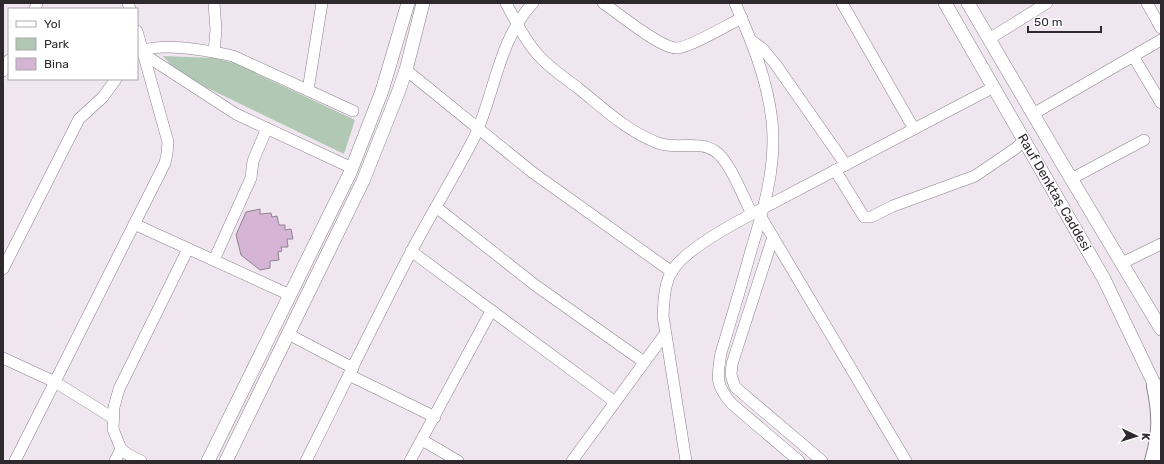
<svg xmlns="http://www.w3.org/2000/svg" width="1164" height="464" font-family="Rubik,sans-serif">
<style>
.green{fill:#b1c8b5}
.building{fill:#d5b4d5;stroke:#8c848c}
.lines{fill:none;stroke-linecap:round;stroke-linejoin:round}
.minor-casing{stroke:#8b828b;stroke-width:12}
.major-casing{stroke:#8b828b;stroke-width:14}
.highway-casing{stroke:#8b828b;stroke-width:18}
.minor{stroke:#fff;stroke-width:11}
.major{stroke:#fff;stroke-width:13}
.highway{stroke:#fff;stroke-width:16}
.labels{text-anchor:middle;stroke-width:3;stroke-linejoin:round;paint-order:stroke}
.street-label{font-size:13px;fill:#2d292d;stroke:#fff}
</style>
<rect width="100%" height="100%" fill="#f0e6f0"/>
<path class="green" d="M163,56L214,58L234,63L355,120L344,154L193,81L171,65Z"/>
<path class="building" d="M260,209V214L271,213L272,217L277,216L279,225H285V230L291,229L293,239H287L288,247H281L282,251L278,252L279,260L270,261V268L260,270L241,255L236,235L246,212Z"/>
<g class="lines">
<g class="minor-casing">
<g id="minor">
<path d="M128,3L130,9"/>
<path d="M214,3L216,30L214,52"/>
<path d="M506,3C516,22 527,44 542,59C553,70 566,79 578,88C603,108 628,132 658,143C676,150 699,140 715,151C730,161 743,197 752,214"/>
<path d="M603,3C618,13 661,49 677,48C691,47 727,25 742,18"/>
<path d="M735,3C752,42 767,78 772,121C777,167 763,211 750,254C741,287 731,320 721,353C717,377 715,385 732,404L799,461"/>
<path d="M842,3L914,129"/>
<path d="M1147,3L1161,28"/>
<path d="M35,9L37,3"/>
<path d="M989,39L1047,3"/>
<path d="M752,41L763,49L776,65L846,165"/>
<path d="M137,53C158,41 210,51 233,56L353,111"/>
<path d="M145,55L236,114L352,168"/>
<path d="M1133,56L1161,103"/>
<path d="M406,70L532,172L672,272"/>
<path d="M3,71L9,60"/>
<path d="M308,90L322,3"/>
<path d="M1033,114L1161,40"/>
<path d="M835,170L864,217H871L893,206L975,176L1016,148L1025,140"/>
<path d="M1071,179L1144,140"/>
<path d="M436,207L535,285L644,362"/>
<path d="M761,217L906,461"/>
<path d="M134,224L290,295"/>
<path d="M773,237L732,364L731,375L735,387L822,461"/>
<path d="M411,251L615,402"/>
<path d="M214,260L251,178L253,161L267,128"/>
<path d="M1122,263L1161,244"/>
<path d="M3,269L79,119L103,97L116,79"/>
<path d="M288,334L353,368"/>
<path d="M3,358L55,382L113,418"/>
<path d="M349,375L435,417"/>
<path d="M422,440L458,461"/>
<path d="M15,461L165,163L167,154L168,142L137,31"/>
<path d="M115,461L121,449"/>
<path d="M141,461L129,455L121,449L113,429L114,407L119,389L188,249"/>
<path d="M306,461C341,391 375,321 411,252C431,214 454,177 474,138C495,94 498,40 533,3"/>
<path d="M410,461L491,311"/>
<path d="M572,461L665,334"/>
<path d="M686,461L663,316C664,302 664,284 672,271C685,250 729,226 752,214L994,87"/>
</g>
</g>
<g class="major-casing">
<g id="major">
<path d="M945,3L1104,279L1159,394"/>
<path d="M968,3L1060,160L1161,329"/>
<path d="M208,461L350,173L382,91L408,3"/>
<path d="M226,461L363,181L398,93L406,70L423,3"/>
</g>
</g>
<g class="highway-casing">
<path id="highway" d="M1153,461C1161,433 1161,415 1155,386"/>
</g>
<use href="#minor" class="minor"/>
<use href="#major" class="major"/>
<use href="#highway" class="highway"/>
</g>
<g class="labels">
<g class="street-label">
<text transform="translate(1055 192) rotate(60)" y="5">Rauf Denktaş Caddesi</text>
</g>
</g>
<rect width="1164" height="464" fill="none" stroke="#2d292d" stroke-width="8"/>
<rect x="8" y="8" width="130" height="72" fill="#ffffff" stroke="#aba9ab"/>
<rect x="16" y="21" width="20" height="6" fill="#ffffff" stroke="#aba9ab"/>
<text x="44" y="28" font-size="12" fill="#2d292d">Yol</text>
<rect x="16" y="38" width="20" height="12" fill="#b1c8b5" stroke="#aba9ab"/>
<text x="44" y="48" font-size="12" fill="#2d292d">Park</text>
<rect x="16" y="58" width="20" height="12" fill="#d5b4d5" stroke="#aba9ab"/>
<text x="44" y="68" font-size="12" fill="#2d292d">Bina</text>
<g transform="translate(1136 436) rotate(94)" stroke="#ffffff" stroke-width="3" paint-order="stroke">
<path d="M0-3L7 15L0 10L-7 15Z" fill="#2d292d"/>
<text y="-6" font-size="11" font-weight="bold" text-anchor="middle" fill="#2d292d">K</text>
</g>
<path d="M1028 26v6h73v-6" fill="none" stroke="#2d292d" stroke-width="2"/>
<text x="1034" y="26" font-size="12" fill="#2d292d" stroke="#ffffff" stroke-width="3" paint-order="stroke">50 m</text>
</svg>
